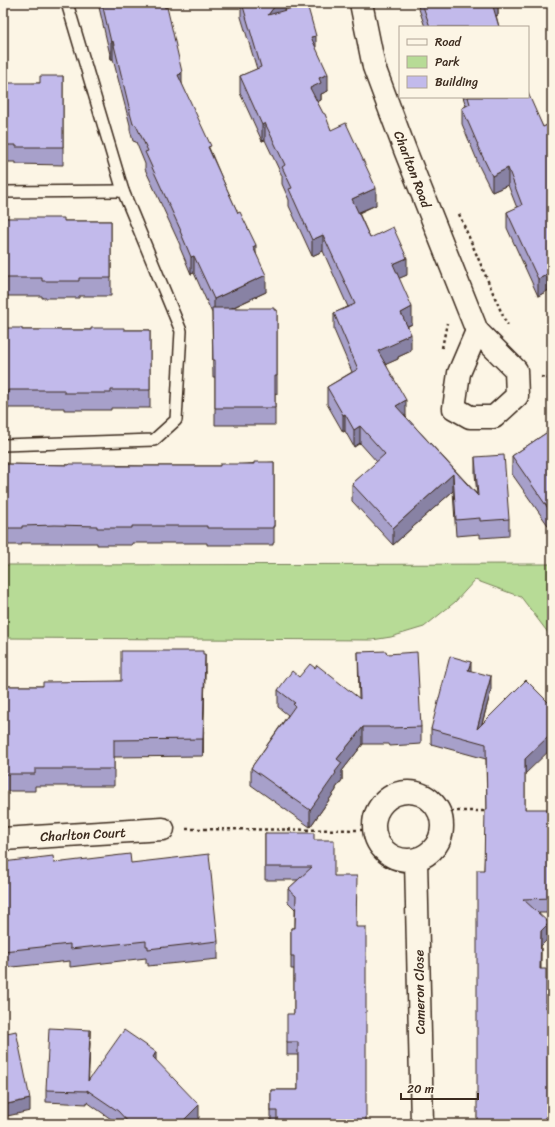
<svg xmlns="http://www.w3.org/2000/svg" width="555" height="1127" font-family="Sriracha,sans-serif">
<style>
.green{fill:#b7db96;stroke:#79825a}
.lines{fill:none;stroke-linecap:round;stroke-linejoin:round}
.lane-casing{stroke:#3b2a1e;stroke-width:14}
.street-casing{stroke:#3b2a1e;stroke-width:25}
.path{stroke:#3b2a1e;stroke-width:2.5;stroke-dasharray:3 3;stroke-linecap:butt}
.lane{stroke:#fcf5e5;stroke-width:11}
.street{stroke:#fcf5e5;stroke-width:22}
.wall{fill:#a7a0ca;stroke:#3b2a1e}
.shaded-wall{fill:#8882a4;stroke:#3b2a1e}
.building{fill:#c2baeb;stroke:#3b2a1e}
.labels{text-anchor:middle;stroke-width:3.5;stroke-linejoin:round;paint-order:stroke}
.street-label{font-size:13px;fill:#3b2a1e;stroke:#fcf5e5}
</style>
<rect width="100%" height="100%" fill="#fcf5e5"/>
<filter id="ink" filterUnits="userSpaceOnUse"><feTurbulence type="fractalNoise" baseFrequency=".025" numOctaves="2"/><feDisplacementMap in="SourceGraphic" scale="8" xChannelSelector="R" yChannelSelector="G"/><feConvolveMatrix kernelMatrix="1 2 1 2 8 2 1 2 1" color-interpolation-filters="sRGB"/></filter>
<g filter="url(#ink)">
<path class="green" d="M552,564V638L521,597L475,580L455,602L424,627L391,637L372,640L3,638V565Z"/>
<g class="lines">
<g class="lane-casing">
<g id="lane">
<path d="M3,192L123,191"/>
<path d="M3,445L154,440L176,420L181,331L123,191L67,3"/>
</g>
</g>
<g class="street-casing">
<g id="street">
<path d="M361,3L374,67L405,150L477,331"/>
<path d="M477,331L516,370L517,396L494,417H470L454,408L459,373Z"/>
<circle cx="408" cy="826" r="34"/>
<path d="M3,839L163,829"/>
<path d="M416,860L422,1124"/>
</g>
</g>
<g class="path">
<path d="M459,214L506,323L508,325"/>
<path d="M442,348L447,323"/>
<path d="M541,377L552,379"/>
<path d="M439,811H487"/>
<path d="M546,811H552"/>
<path d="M186,829L373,830"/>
</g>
<use href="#lane" class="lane"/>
<use href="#street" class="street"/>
</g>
<g class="wall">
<path d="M98,3H164L182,84L221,176L256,253L266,292L232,308L277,310V394L275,393V425H215V377H213L212,313L194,273L191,274L180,248V245L145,169V164L136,142L133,141L130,130V125L113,59H111Z"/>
<path d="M241,3H290L285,10L316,49L328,91L321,94V100L317,102L331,130L376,205L359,213L370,238L407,275L399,278L412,324L407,327L411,351L398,357V359L386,364L406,416V417L477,494L475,474V457L509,519V536L480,538V534L456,536L453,491L393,545L352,501V484L377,462L360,443L354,447L345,431L343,432L327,404V387L352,372L334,330V313L348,307L323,251L312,256L289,206V200L282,184V176L265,140L262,141L240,93V76L257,69L241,17Z"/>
<path d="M418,3H498V15H496L499,27H425L418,6Z"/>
<path d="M63,76V165L16,164V162H3V85L40,83Z"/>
<path d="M463,97H528L543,127L552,123V297L549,290L538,296L507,228V212L517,208L508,185L492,192L477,162V160L462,124V108L466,106Z"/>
<path d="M3,218L64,221H111V296H79V298H42V296H3Z"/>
<path d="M3,328L22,330H150V408H111V410H64V408H8V410H3Z"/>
<path d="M552,429V531L512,474V456Z"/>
<path d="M274,462V543H273V545H207V543H132V545H97V543H22V545H3V464L145,466H220Z"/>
<path d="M358,652L387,654L421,727V744L390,746L389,744H363L342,771V780L336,788V790L310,827L251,785V768L288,715L278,707V690L315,668L359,699Z"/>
<path d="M205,671L203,756L114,757V786H35V791H3V686H43L121,681Z"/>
<path d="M471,671L491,691L482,724L525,774V809L548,819H552V913H539L549,938L541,946V969L546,1008L551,1046H552V1124H477L484,870L487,809L486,759L431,744V729Z"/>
<path d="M265,833L314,840L334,876L356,927L366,1124H271V1090H298V1055H287V1042L294,1014V969H291V928H295V909L288,902V889L298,880H265Z"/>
<path d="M3,862L54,863H131L218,941V959L148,966V963H146V958L70,967V961L3,968Z"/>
<path d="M90,1042L88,1080L156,1061L199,1118L193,1124H118L87,1102V1104L46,1102V1090Z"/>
</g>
<g class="shaded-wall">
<path d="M277,3H290L268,32V15Z"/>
<path d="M491,3H498V15L491,17Z"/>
<path d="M316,36V53L311,37Z"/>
<path d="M113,41V59H111V42Z"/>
<path d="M182,72V90L178,75L180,73Z"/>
<path d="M328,74V91L321,94V100L310,105V88L319,78Z"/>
<path d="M265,123V140L262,141V125Z"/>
<path d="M508,168V185L492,192V176Z"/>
<path d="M376,188V205L352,215V199Z"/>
<path d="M323,235V251L312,256V240Z"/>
<path d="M256,245V263L253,247Z"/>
<path d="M194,256V273L191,274V257Z"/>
<path d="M407,258V275L393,281V264Z"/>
<path d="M549,274V290L538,296V279Z"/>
<path d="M266,275V292L214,316V299Z"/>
<path d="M412,307V324L401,329V313Z"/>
<path d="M411,334V351L398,357V359L378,368V351L397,340Z"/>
<path d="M406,400V416L396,423V406Z"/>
<path d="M345,414V431L343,432V415Z"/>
<path d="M360,426V443L354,447V430Z"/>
<path d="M453,474V491L393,545V528Z"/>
<path d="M205,654V671L203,756V739Z"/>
<path d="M471,662V676L468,670Z"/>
<path d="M491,676V691L477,741V729Z"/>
<path d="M552,726V748L525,774V759Z"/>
<path d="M363,727V744L342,771V780L336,788V790L310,827V810L337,759Z"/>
<path d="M549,923V938L541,946L540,983L541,931Z"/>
<path d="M90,1030V1042L88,1093V1081Z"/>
<path d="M156,1052V1065L153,1057Z"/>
<path d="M30,1099V1111L3,1117V1105Z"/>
<path d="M199,1105V1118L193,1124H180Z"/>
</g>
<g class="building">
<path d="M102,3H164L165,8L167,7L182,72L180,73L181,74L178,75L211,146L208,147L221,176L238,213L240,212L256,245L253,247L266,275L214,299L194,256L191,257L180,231H181L145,152L148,151L136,125L133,124L130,113V111L113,41L111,42Z"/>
<path d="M242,3H277L268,15L307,4L316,36L311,37L328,74L319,78L321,83L310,88L323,113L325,114L331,130L346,123L376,188L352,199L370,238L393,227L407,258L393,264L412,307L401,313L411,334L397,340L398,342L378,351L406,400L396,406L478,496L475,457L504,455L509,519L480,521V518L456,520L453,474L393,528L352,484L385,454L360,426L354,430L345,414L343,415L327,387L358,369L334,313L355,304L323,235L312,240L289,189L292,188L282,167L285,165L265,123L262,125L240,76L261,67Z"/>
<path d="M422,3H492L499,27H430Z"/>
<path d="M40,76H63V147H16V145H3V85L4,83H40Z"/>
<path d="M528,93L543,127L552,123V281L549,274L538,279L507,212L522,205L508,168L492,176L477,145H478L462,108L470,104L468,97H528Z"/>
<path d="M3,218H64V221H111V278H79V281H42V278H3Z"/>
<path d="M212,308H274V310H277V376H275V408H215V360H213Z"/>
<path d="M3,328H22V330H91V328H124V330H150V390H111V393H64V390H8V393H3Z"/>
<path d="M552,429V514L512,456Z"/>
<path d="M254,462H274V526H273V528H207V526H132V528H97V526L55,525L22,526V528H3V464L69,465L70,464H117V466H220V464H254Z"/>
<path d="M121,651H203V654H205L203,739L114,740V769H35V774H3V686H43V682L121,681Z"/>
<path d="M386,651L387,654L417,652L421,727L390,728L389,727H363L337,759L342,763L335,772L336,773L310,810L251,768L295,706L293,704L295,703L278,690L292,671L299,677L310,664L315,668L317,665L360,699L358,652Z"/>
<path d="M450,656L471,662L468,670L491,676L477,729L526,680L552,706V726L551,727L552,728V733L525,759V809H548V819H552V898L523,899L549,923L541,931L540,969H546V1008H551V1046H552V1118H544V1124H477V870H484L485,809H487L486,744L431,729Z"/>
<path d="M265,833H314V840H334V876H357L356,927H366V1124H277V1111H271V1090H298V1042H287V1014H294V956H291V928H295L296,896L288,889L312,867H265Z"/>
<path d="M130,854L131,863L209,854L218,941L148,949V946H146V941L70,949V944L3,951V862L53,856L54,863Z"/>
<path d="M49,1028L90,1030L88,1081L124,1030L156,1052L153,1057L199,1105L180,1124H130L118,1111L87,1090V1091L46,1090Z"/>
<path d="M16,1031L30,1099L3,1105V1034Z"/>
</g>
</g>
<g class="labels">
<g class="street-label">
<text transform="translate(413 169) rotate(69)" y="5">Charlton Road</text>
<text transform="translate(83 834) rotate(-3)" y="5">Charlton Court</text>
<text transform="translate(419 992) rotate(-91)" y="5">Cameron Close</text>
</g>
</g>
<rect width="555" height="1127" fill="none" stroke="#fcf5e5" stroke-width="16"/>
<rect x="8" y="8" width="539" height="1111" fill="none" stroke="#3b2a1e" stroke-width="1.5" filter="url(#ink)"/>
<rect x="399" y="26" width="130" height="72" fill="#fcf5e5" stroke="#afa495"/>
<rect x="407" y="39" width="20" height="6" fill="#fcf5e5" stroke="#afa495"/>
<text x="435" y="46" font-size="12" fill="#3b2a1e">Road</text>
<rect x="407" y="56" width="20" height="12" fill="#b7db96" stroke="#afa495"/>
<text x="435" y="66" font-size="12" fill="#3b2a1e">Park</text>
<rect x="407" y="76" width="20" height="12" fill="#c2baeb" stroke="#afa495"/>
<text x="435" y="86" font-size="12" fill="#3b2a1e">Building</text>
<path d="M401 1093v6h77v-6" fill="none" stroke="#3b2a1e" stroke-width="2"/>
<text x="407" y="1093" font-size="12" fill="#3b2a1e" stroke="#fcf5e5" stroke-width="3" paint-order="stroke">20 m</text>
</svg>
